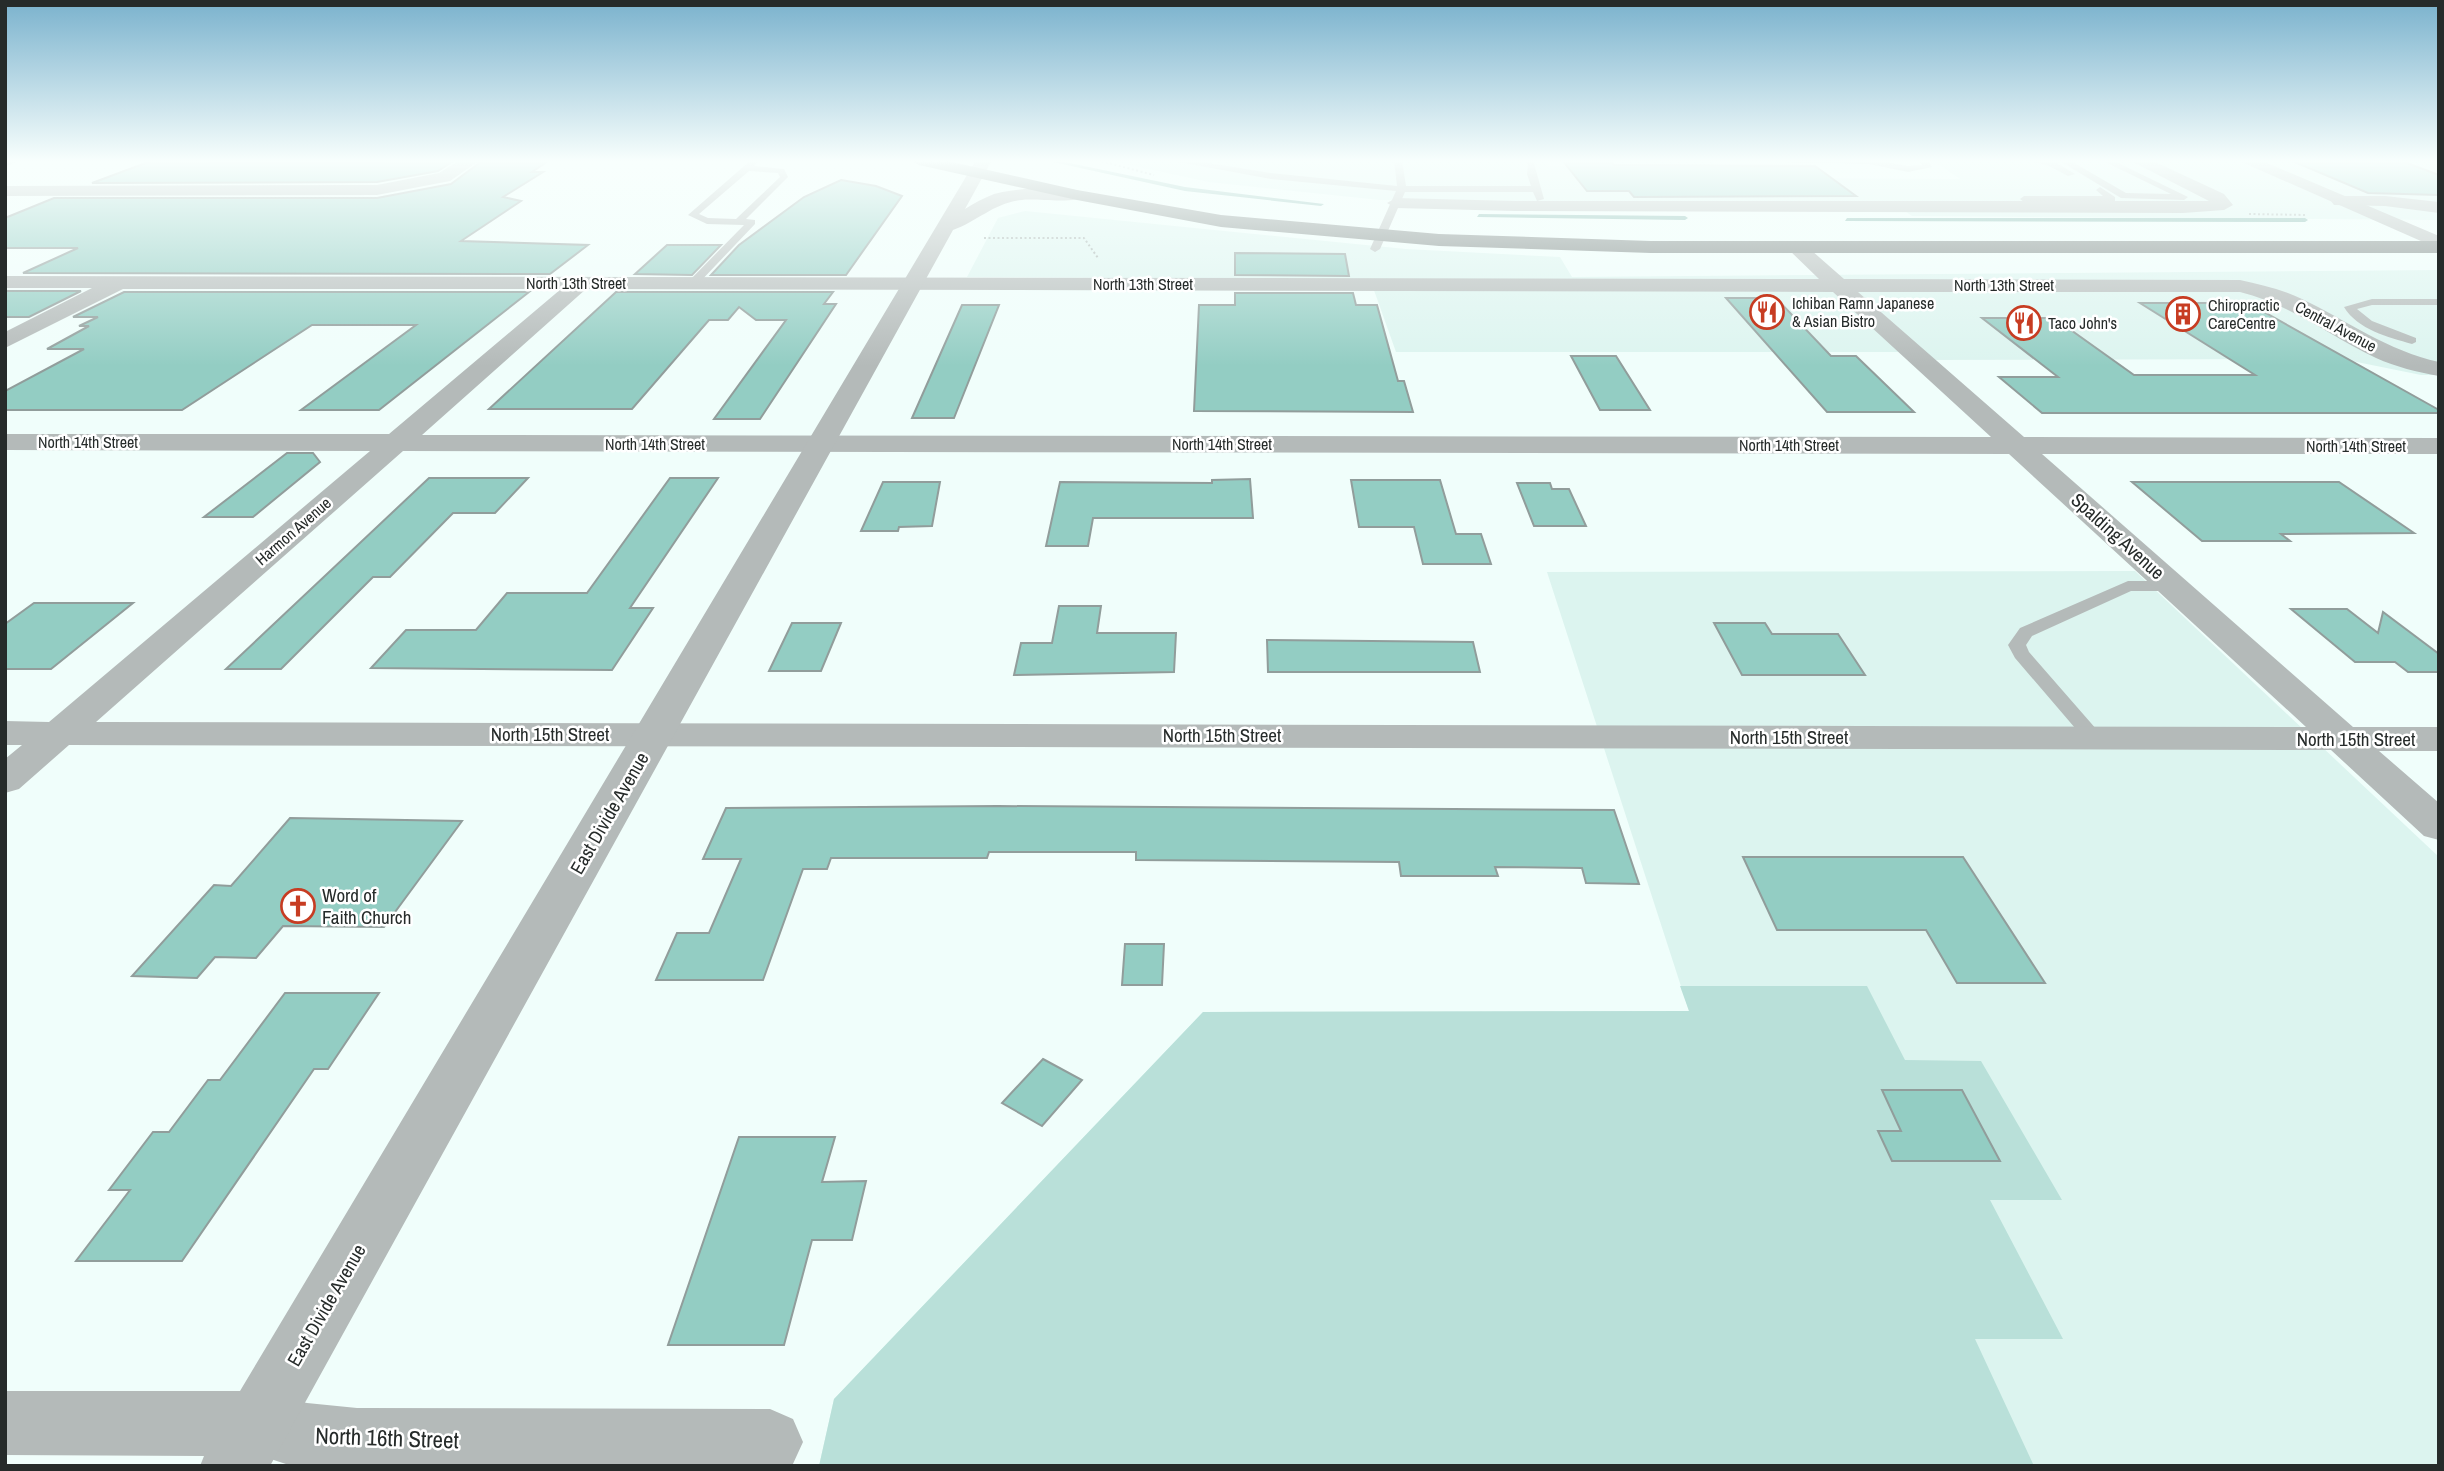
<svg xmlns="http://www.w3.org/2000/svg" width="2444" height="1471" font-family="'Archivo Narrow',sans-serif">
<style>
.built{fill:#dcf4ef}
.green{fill:#b9e0d9}
.lines{fill:none;stroke-linecap:round;stroke-linejoin:round}
.stream{fill:#76afa5;fill-rule:evenodd}
.building{fill:#93cdc3;stroke:#919d9b;stroke-width:2}
.path{stroke:#a3adab;stroke-width:2;stroke-dasharray:2 2.5;stroke-linecap:butt}
.service{fill:#b4bab9;fill-rule:evenodd}
.minor{fill:#b4bab9;fill-rule:evenodd}
.tertiary{fill:#b4bab9;fill-rule:evenodd}
.primary{fill:#7a8482;fill-rule:evenodd}
.labels{text-anchor:middle;stroke-width:5;stroke-linejoin:round;paint-order:stroke}
.far-street-label{font-size:16px;fill:#262b2a;stroke:#fff}
.far-poi-label{font-size:16px;fill:#262b2a;stroke:#fff;text-anchor:start}
.street-label{font-size:19px;fill:#262b2a;stroke:#fff}
.poi-label{font-size:19px;fill:#262b2a;stroke:#fff;text-anchor:start}
.near-street-label{font-size:23px;fill:#262b2a;stroke:#fff}
</style>
<rect width="100%" height="100%" fill="#f0fefb"/>
<g class="built">
<path d="M1106,160H1545L1549,166L1624,167L1619,161L1713,162L1730,178L1960,179L1932,160H2439V220L1912,216L1895,204L1380,200L1209,182Z"/>
<path d="M1025,211L1406,249L1560,257L1572,277L2439,270V375H2421L2342,359L1908,360L1900,352H1396L1370,279L967,277L998,218Z"/>
<path d="M2135,571L2439,857V1466H819L834,1399L1203,1012L1689,1011L1547,572Z"/>
</g>
<path class="green" d="M1680,986H1867L1905,1060L1981,1061L2062,1200H1990L2063,1339H1975L2034,1466H819L834,1399L1203,1012L1689,1011Z"/>
<g class="lines">
<g class="stream">
<path d="M1044,160H1055L1185,187L1324,204L1321,206L1185,191Z"/>
<path d="M1479,214L1685,216L1688,218L1685,220L1477,217Z"/>
<path d="M1847,218H2305L2308,220L2305,222L1845,221Z"/>
</g>
</g>
<g class="building">
<path d="M2290,160H2399L2439,175V195L2368,193Z"/>
<path d="M151,161L288,162L453,161L438,171L377,182L92,183Z"/>
<path d="M482,161H548L532,172H543L503,197L521,201L461,241L588,245L550,274L23,273L78,248H5V218L54,198H377L451,184Z"/>
<path d="M1563,161H1610L1614,165L1815,166L1856,196L1634,197L1629,191H1587Z"/>
<path d="M841,180L876,186L902,196L846,275H711L739,245L804,197Z"/>
<path d="M667,245H721L692,275L635,274Z"/>
<path d="M1235,253L1345,254L1349,276L1235,275Z"/>
<path d="M5,291H81L29,317H5Z"/>
<path d="M124,292H529L379,410H301L416,325H312L182,410H5V391L84,349H47L89,326H79L98,317H73Z"/>
<path d="M616,292H833L824,304H836L760,419H714L786,320H756L739,307L728,320H709L632,409H489Z"/>
<path d="M1235,293H1353L1356,305H1377L1398,381H1404L1413,412L1194,411L1199,305H1235Z"/>
<path d="M1726,298H1776L1831,356H1856L1914,412H1827Z"/>
<path d="M2140,303H2248L2439,410V413H2042L1999,377H2058L1982,318H2054L2134,375H2255Z"/>
<path d="M962,305H999L956,413L954,418H912Z"/>
<path d="M1571,356H1616L1650,410H1600Z"/>
<path d="M287,453H313L320,462L253,517H204Z"/>
<path d="M429,478H528L495,513H453L390,577H373L281,669H226Z"/>
<path d="M670,478H718L630,608H653L612,670L371,668L406,630H476L507,593H587Z"/>
<path d="M1250,479L1253,518H1093L1088,546H1046L1060,482L1212,483V480Z"/>
<path d="M1351,480H1440L1456,534H1481L1491,564H1423L1414,527H1359Z"/>
<path d="M883,482H940L932,526L899,527L898,531H861Z"/>
<path d="M2132,482H2339L2414,533L2281,534L2290,541H2202Z"/>
<path d="M1517,483H1550L1552,489H1569L1586,526H1534Z"/>
<path d="M34,603H133L51,669H5V624Z"/>
<path d="M1059,606H1101L1097,633H1176L1174,672L1014,675L1021,643H1052Z"/>
<path d="M2291,609H2347L2378,633L2383,612L2439,654V672H2408L2395,662H2355Z"/>
<path d="M792,623H841L821,671H769Z"/>
<path d="M1714,623H1765L1772,634H1838L1865,675H1742Z"/>
<path d="M1267,640L1473,642L1480,672H1268Z"/>
<path d="M998,806L1614,810L1639,884L1586,883L1582,868L1495,867L1498,876H1401L1399,862L1136,860V852H989L987,858H831L827,869H803L763,980H656L677,933H709L741,859H703L726,808Z"/>
<path d="M290,818L462,821L384,927L283,926L256,958L215,957L197,978L132,976L214,885L231,886Z"/>
<path d="M1743,857H1963L2045,983H1957L1926,930H1777Z"/>
<path d="M1125,944H1164L1162,985H1122Z"/>
<path d="M285,993H379L328,1069H314L182,1261H76L130,1190H109L153,1132H169L208,1080H220Z"/>
<path d="M1043,1059L1082,1080L1042,1126L1002,1103Z"/>
<path d="M1882,1090H1962L2000,1161H1892L1878,1131H1901Z"/>
<path d="M739,1137H835L822,1182L866,1181L852,1240H812L784,1345H668Z"/>
</g>
<g class="lines">
<g class="path">
<path d="M1097,160L1154,175"/>
<path d="M2249,214L2307,215"/>
<path d="M984,238H1084L1098,258"/>
</g>
<g class="service">
<path d="M751,160H760L754,166L784,169L788,177L746,219L755,220V224L697,285H689V281L744,225L707,224L688,215ZM749,171L778,173L780,177L736,219L708,218L699,214Z"/>
<path d="M1168,160H1189L1271,173L1397,186L1394,160H1402L1406,186H1531L1527,174L1528,164L1523,160H1533L1544,199L1537,201L1533,192H1405L1380,249L1375,252L1370,249L1396,191L1271,179Z"/>
<path d="M1684,160H1874L1908,166L1922,165L1919,160H1927L1932,167L1908,172L1869,164Z"/>
<path d="M2029,160L2055,162L2075,174L2068,176L2049,166Z"/>
<path d="M2058,160H2069L2126,193L2171,194L2101,160H2112L2188,197L2184,200L2121,198Z"/>
<path d="M2100,187L2115,197V201L2024,202L2020,199L2024,196H2103L2096,190Z"/>
<path d="M2372,299H2439V305H2372L2357,309L2372,321L2416,338V342L2412,344C2388,337 2358,330 2344,307Z"/>
<path d="M2128,581H2172L2180,586L2172,591H2131L2032,636L2026,645L2029,652L2104,738L2094,744L2087,742L2015,658L2008,645L2020,628Z"/>
</g>
<g class="minor">
<path d="M5,160H19L5,167Z"/>
<path d="M460,160H480L450,181L377,195L5,196V186L377,185L439,173Z"/>
<path d="M2129,160H2151L2224,194L2233,205L2224,210L2183,213L1515,211L1396,208L1387,203L1396,198L1515,201H2209Z"/>
<path d="M2340,196H2385L2439,202V213L2385,206L2334,205L2331,201Z"/>
<path d="M1796,241L1803,243L1844,279L2240,280C2261,285 2282,289 2302,299C2348,321 2388,351 2439,362V376C2417,372 2396,367 2376,358C2330,336 2290,304 2240,292H1858L2024,437L2439,438V454H2042L2353,727H2439V751H2379L2439,803V840L2424,836L2331,750L69,745L19,789L5,793V759L22,745H5V721L49,722L370,451L5,450V434H389L561,289H123L5,348V332L92,288H5V276L1819,279L1786,247L1789,243ZM586,289L1833,292L1991,437L422,435ZM403,451L2009,454L2306,727L96,722Z"/>
<path d="M257,1392L307,1403L357,1408L770,1409L793,1419L803,1442L792,1466H292L234,1447L225,1424L234,1401Z"/>
</g>
<g class="tertiary">
<path d="M976,160H992L965,209C974,203 984,198 994,194C1012,189 1074,182 1086,195C1077,205 1037,198 1022,200C995,202 978,221 953,230L270,1466H200L204,1456L5,1455V1391H240Z"/>
<path d="M2237,160H2260L2439,236V249Z"/>
</g>
<path class="primary" d="M911,160H943L1077,190L1221,215L1439,234L1651,241H2439V253H1651L1439,246L1221,227L1077,200L919,165Z"/>
</g>
<linearGradient id="sky" x2="0" y2="1"><stop stop-color="#7ab2cd"/><stop offset="0.44" stop-color="#f8fffd"/><stop offset="1" stop-color="#f8fffd" stop-opacity="0"/></linearGradient>
<rect width="2444" height="366" fill="url(#sky)"/>
<defs>
<g id="restaurant-ring" transform="scale(1.75)"><circle r="9.5" fill="#fff" stroke="#c73c22" stroke-width="1.5"/><path d="M-5-6h1v4h1v-4h1v4h1v-4h1v5L-1.5 .5V6h-2V.5L-5-1ZM5-6V6H3V1.5H1.5Q1.5-4 5-6Z" fill="#c73c22"/></g>
<g id="building-ring" transform="scale(1.75)"><circle r="9.5" fill="#fff" stroke="#c73c22" stroke-width="1.5"/><path d="M-4-6H4V6H1V3H-1V6H-4ZM-2.5-4.3h1.7v1.8h-1.7ZM.8-4.3h1.7v1.8H.8ZM-2.5-1h1.7V.8h-1.7ZM.8-1h1.7V.8H.8Z" fill="#c73c22"/></g>
<g id="church-ring" transform="scale(1.75)"><circle r="9.5" fill="#fff" stroke="#c73c22" stroke-width="1.5"/><path d="M-1.2-6h2.4v3.5h3.3v2.4h-3.3V6h-2.4V-.1h-3.3v-2.4h3.3Z" fill="#c73c22"/></g>
</defs>
<g fill-rule="evenodd">
<use href="#restaurant-ring" x="1767" y="312"/>
<use href="#building-ring" x="2183" y="314"/>
<use href="#restaurant-ring" x="2024" y="323"/>
<use href="#church-ring" x="298" y="906"/>
</g>
<g class="labels">
<g class="far-street-label">
<text x="576" y="289">North 13th Street</text>
<text x="1143" y="290">North 13th Street</text>
<text x="2004" y="291">North 13th Street</text>
<text transform="translate(2336 326) rotate(28)" y="6">Central Avenue</text>
<text x="88" y="448">North 14th Street</text>
<text x="655" y="450">North 14th Street</text>
<text x="1222" y="450">North 14th Street</text>
<text x="1789" y="451">North 14th Street</text>
<text x="2356" y="452">North 14th Street</text>
<text transform="translate(293 531) rotate(-41)" y="6">Harmon Avenue</text>
</g>
<g class="far-poi-label">
<text x="1792" y="309">Ichiban Ramn Japanese<tspan x="1792" dy="18">&amp; Asian Bistro</tspan></text>
<text x="2208" y="311">Chiropractic<tspan x="2208" dy="18">CareCentre</tspan></text>
<text x="2048" y="329">Taco John's</text>
</g>
<g class="street-label">
<text transform="translate(2118 536) rotate(42)" y="7">Spalding Avenue</text>
<text x="550" y="741">North 15th Street</text>
<text x="1222" y="742">North 15th Street</text>
<text x="1789" y="744">North 15th Street</text>
<text x="2356" y="746">North 15th Street</text>
<text transform="translate(609 813) rotate(-60)" y="7">East Divide Avenue</text>
<text transform="translate(326 1305) rotate(-60)" y="7">East Divide Avenue</text>
</g>
<g class="poi-label">
<text x="322" y="902">Word of<tspan x="322" dy="22">Faith Church</tspan></text>
</g>
<g class="near-street-label">
<text transform="translate(387 1438) rotate(2)" y="8">North 16th Street</text>
</g>
</g>
<rect width="2444" height="1471" fill="none" stroke="#262b2a" stroke-width="14"/>
</svg>
